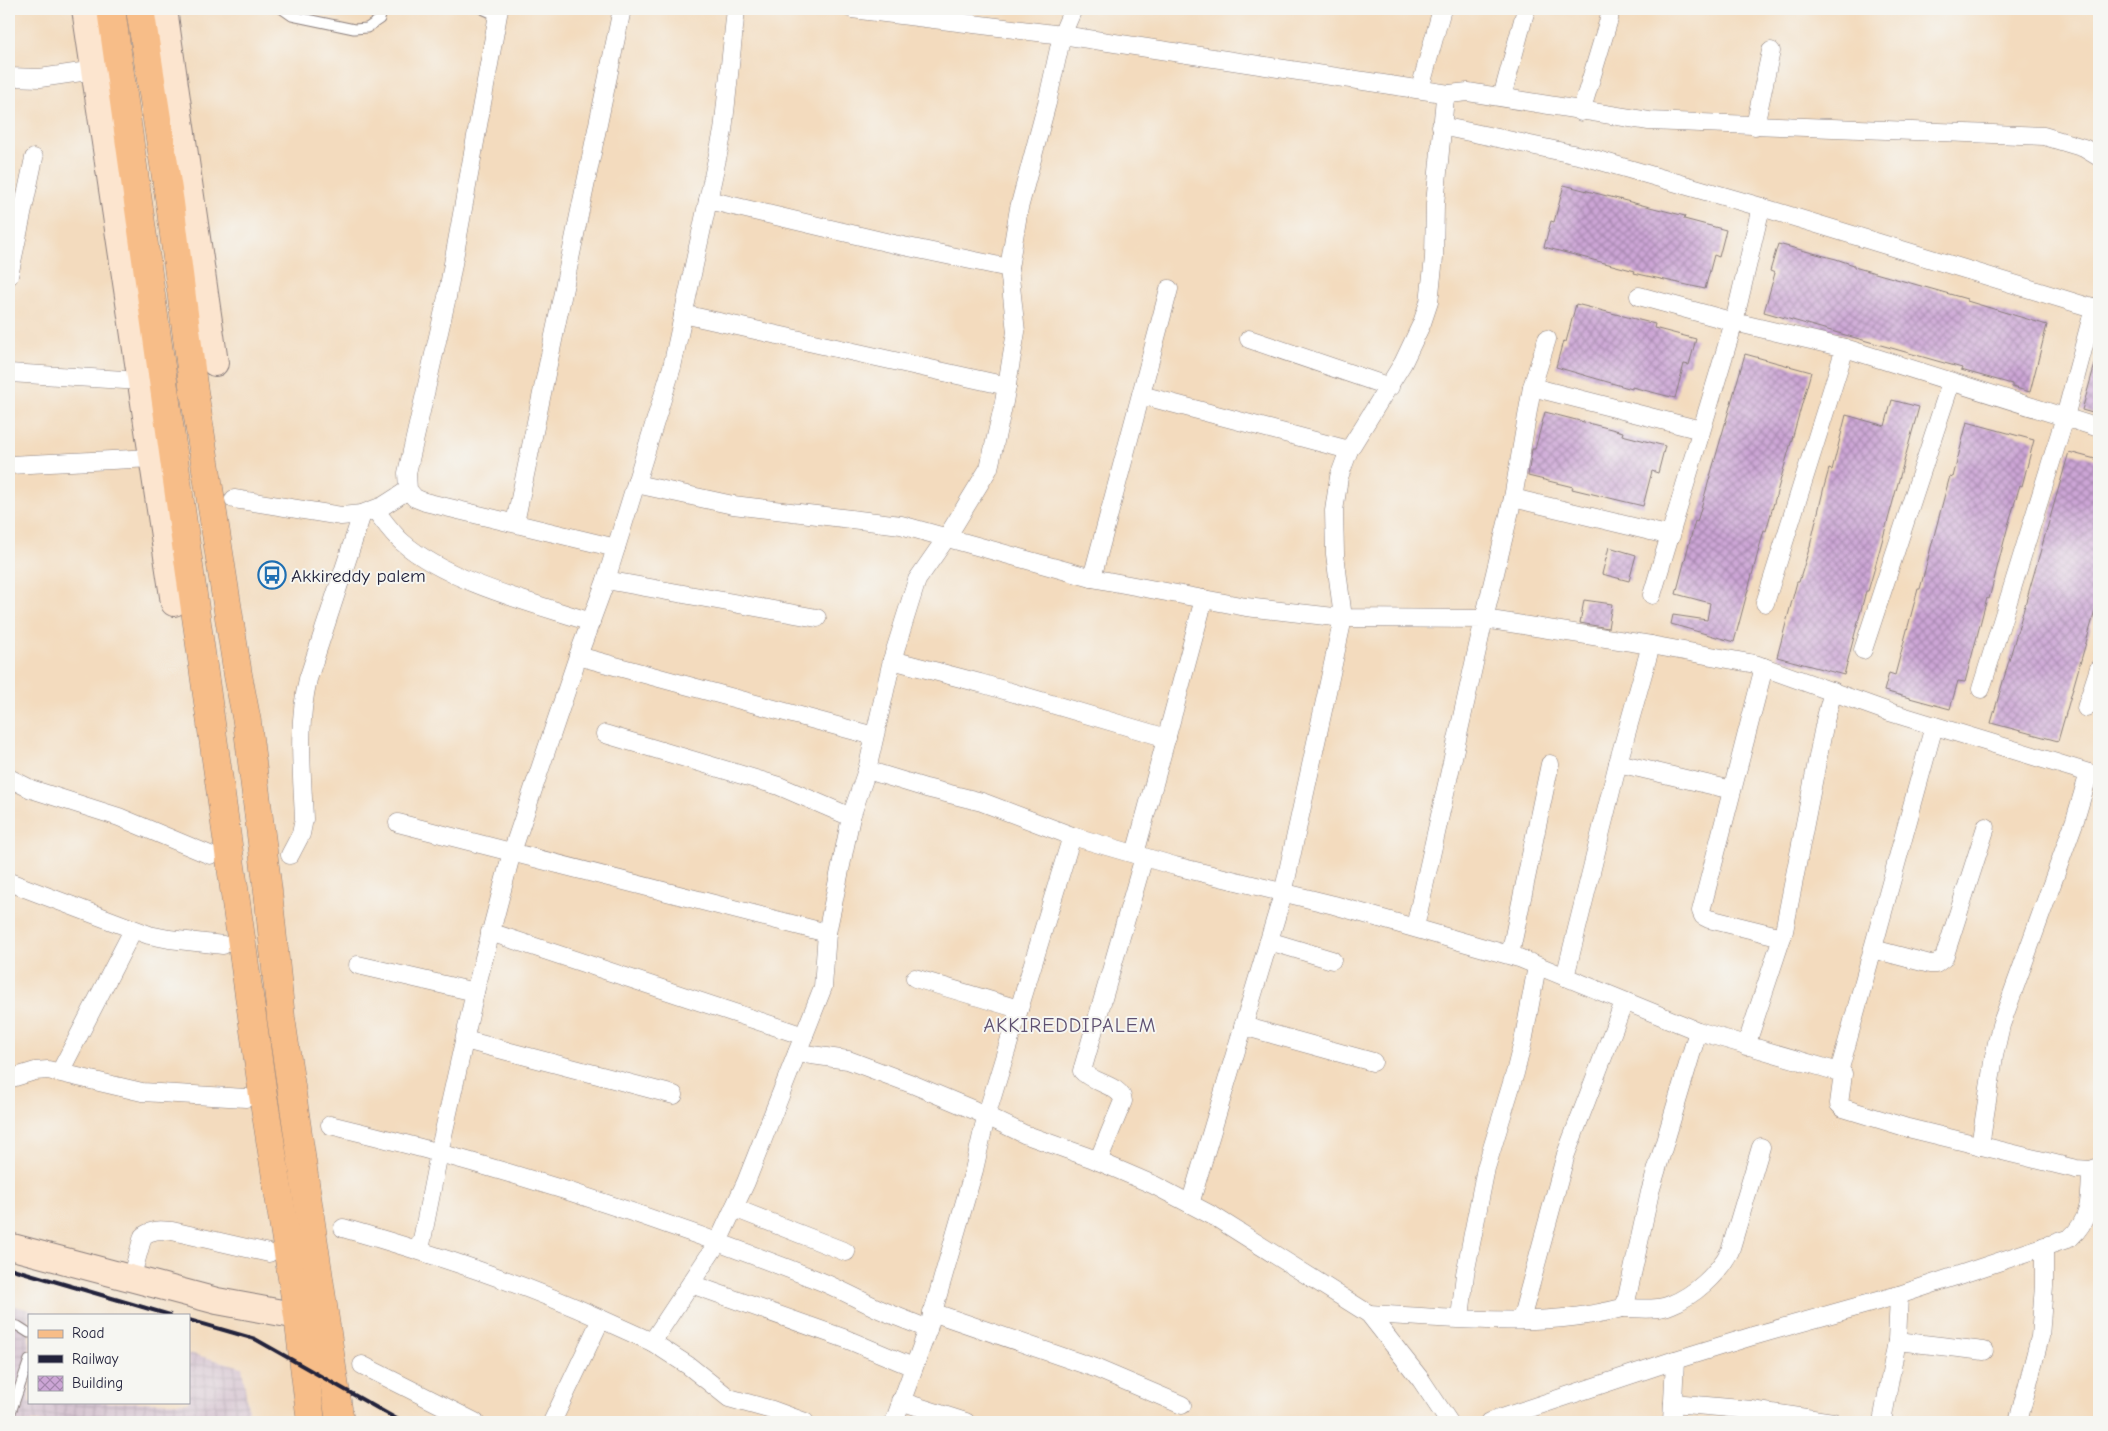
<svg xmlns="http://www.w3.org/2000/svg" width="2108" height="1431" font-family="'Comic Neue',sans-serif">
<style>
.industrial{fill:url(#industrial-grid)}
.building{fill:url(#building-cross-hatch)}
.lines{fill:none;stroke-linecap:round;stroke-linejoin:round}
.lane-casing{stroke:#8a7e7c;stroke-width:11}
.street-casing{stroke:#8a7e7c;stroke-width:19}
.secondary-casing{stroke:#8a7e7c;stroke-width:28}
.primary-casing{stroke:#8a7e7c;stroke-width:29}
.lane{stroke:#fff;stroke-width:9}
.street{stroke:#fff;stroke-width:18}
.secondary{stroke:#fce5cf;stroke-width:26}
.primary{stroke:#f7bd88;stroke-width:28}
.rail{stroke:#22223b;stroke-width:4}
.labels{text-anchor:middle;stroke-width:4;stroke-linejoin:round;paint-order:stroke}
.poi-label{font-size:19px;fill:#22223b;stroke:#f6f6f2;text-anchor:start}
.neighbourhood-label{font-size:20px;letter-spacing:1px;fill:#5e5071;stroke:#f6f6f2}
</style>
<defs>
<pattern id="industrial-grid" width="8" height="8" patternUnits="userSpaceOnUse" patternTransform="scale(1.25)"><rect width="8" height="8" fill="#d1bdcc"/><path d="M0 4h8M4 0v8" fill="none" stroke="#b3a2b0"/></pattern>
<pattern id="building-cross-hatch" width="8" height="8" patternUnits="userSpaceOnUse" patternTransform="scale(1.25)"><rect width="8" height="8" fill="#cca5d5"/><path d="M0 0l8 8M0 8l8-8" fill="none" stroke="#a586ae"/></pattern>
</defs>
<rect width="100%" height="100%" fill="#f6f6f2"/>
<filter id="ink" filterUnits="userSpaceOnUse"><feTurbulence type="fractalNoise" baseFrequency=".02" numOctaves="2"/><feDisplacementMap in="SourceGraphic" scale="10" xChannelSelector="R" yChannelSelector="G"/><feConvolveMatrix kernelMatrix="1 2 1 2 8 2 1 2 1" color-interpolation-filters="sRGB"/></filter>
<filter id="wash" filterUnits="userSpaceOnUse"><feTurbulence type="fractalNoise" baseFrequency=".0096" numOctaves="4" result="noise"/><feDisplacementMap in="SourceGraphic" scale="20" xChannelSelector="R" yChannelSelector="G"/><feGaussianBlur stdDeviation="1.12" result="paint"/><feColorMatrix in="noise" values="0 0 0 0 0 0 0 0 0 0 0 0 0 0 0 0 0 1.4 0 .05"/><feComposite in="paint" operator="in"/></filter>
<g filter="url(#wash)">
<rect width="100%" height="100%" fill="#f3dbbe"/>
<path class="industrial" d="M9,1304L47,1315H29V1402H189V1353L242,1367L250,1422H9Z"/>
<g id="blocks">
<g class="building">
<path d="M1564,185L1685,216L1684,219L1726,230L1719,257L1714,255L1705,289L1634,273L1635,271L1544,247L1551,221L1554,222Z"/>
<path d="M1778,244L1836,259L1854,265V267L1967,299V301L2047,325L2030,392L2012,387V384L1961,370L1962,368L1764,312L1775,273L1770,271Z"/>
<path d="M1576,304L1655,324L1654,328L1696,339L1689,365L1684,364L1675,398L1632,387V389L1556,367L1563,341L1566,342Z"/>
<path d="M1745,354L1811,372L1766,531L1764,530L1734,642L1671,624L1673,615L1707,620L1710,603L1676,594L1695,521L1697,522Z"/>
<path d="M2095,364H2099V415L2082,410Z"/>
<path d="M1892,400L1919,407L1873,574L1868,591H1866L1844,675L1777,657L1797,582H1799L1810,546L1824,487L1829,469L1832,470L1846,415L1885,426Z"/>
<path d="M1545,412L1623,432L1622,435L1665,446L1658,473L1652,471L1643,506L1572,489L1573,487L1528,476L1532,449H1535Z"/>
<path d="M1967,422L2034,440L2022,486L2020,485L2009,522L1989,599L1987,598L1965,682L1958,681L1950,709L1884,691L1889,673L1895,675L1918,589H1920L1945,494L1950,476L1953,477Z"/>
<path d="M2069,452L2099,460V597L2058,741L1991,723Z"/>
<path d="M1609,547L1636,555L1629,581L1602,574Z"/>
<path d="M1584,600L1612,604L1608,628L1580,623Z"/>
</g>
</g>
</g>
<g filter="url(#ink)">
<use href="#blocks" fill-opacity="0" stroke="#8a7e7c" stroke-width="1"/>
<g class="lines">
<g class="lane-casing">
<g id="lane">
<path d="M282,9L292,16L354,29L367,28L380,19L383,9"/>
<path d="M482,9L498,16"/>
<path d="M9,1324L18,1326L29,1333"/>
<path d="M9,1418L29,1360"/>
</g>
</g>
<g class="street-casing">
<g id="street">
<path d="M499,9L447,297L407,473L408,490L415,498L425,502L616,548"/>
<path d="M852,9L1062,35L1449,94"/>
<path d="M9,77L40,78L95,70"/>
<path d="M1420,89L1442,9"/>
<path d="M1502,97L1526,9"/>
<path d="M1581,112L1609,19L1610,9"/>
<path d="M1441,126L1587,157L1761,207L1734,322L1639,296"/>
<path d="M1755,126L1771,51"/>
<path d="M708,200L894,244L1009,268"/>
<path d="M1761,207L2099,310"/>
<path d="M9,276L34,158"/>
<path d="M683,314L1007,386"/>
<path d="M1249,339L1390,387"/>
<path d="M1547,339L1532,387L1513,498L1484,619L1651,645L1755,664L1886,711L2099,776"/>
<path d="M9,373L141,381"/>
<path d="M1532,387L1701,430"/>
<path d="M1141,395L1349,450"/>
<path d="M9,465L153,458"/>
<path d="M636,484L733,505L901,525L1092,578L1246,607L1343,618L1484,619L1415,927"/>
<path d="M1513,498L1671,536"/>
<path d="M234,499L341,516L362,514L383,506L408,490"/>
<path d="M375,510C383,520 392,533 402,542C448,582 533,603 591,622"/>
<path d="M515,523L622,9"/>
<path d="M1092,578L1169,289"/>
<path d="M606,580L817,618"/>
<path d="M1652,595L1734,322L1845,348L2099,428"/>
<path d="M1765,603L1845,348"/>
<path d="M1863,650L1951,382"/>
<path d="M578,656L874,736"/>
<path d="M892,660L980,683L1167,738"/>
<path d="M1764,667L1701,911L1703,916L1709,919L1782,937"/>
<path d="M1981,689L2065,417L2094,308"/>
<path d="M2086,708L2099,668"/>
<path d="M605,734L779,786L851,817"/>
<path d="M1618,763L1732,790"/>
<path d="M867,770L926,788L982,802L1072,836L1175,866L1334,905L1519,958L1698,1031L1839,1072L1843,1074L1839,1104L1843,1108L1908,1128L2076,1169L2091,1170L2099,1167"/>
<path d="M9,778L31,789L119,817L210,855"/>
<path d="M398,823L827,933"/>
<path d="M1135,854L1204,599"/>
<path d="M290,855L301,834L304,819C302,771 297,726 308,679L362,514"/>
<path d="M9,882L149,935L169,939L223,945"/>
<path d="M490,932L804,1036"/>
<path d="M1269,941L1332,960"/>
<path d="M1873,949L1930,964H1936L1944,958L1986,827"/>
<path d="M1510,955L1550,764"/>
<path d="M358,965L475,992"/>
<path d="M1565,977L1618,763L1651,645"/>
<path d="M915,978L1019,1009"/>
<path d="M1243,1026L1373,1062"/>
<path d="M465,1040L674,1095"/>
<path d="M1746,1046L1784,931L1825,721L1833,691"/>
<path d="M797,1053L848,1060L912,1084L974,1110L1024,1134L1091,1158L1154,1185L1215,1217L1369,1314L1421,1380L1449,1422"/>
<path d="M60,1072L133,930"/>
<path d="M1839,1072L1934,726"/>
<path d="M9,1079L35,1071L48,1070L142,1092L246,1098"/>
<path d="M330,1125C494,1164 663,1219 820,1281C840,1289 859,1300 879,1309C895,1316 911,1322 928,1329"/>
<path d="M1980,1146L1994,1056L2001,1025L2075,820L2089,773"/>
<path d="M1098,1161L1123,1101C1122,1085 1092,1083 1082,1071L1144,857"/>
<path d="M1190,1204L1283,894L1343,618L1335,554L1334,511L1339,477L1349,450L1403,363L1422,323L1429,302L1434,258L1435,204L1445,98L1449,94L1468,92L1649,121L2044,136L2084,148L2099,157"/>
<path d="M734,1208L846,1252"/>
<path d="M343,1228C431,1253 517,1281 601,1319"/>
<path d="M420,1250L439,1153L475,992L512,852L578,656L606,580L672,367L723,131L736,9"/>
<path d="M131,1279L143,1236C153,1229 160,1230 172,1231L269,1253"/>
<path d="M691,1284L846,1339L913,1367"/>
<path d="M1622,1308C1637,1308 1656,1311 1670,1305C1694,1296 1718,1274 1730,1251L1761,1147"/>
<path d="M932,1312L1095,1368L1182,1405"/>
<path d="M1369,1314C1453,1318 1541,1329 1622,1308L1626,1302L1650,1192L1698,1031"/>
<path d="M1460,1318L1465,1274L1486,1168L1515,1073L1524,1037L1537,966"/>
<path d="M1521,1320L1566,1154L1624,1002"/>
<path d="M1897,1341L1984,1351"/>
<path d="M362,1365L475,1422"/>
<path d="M900,1401L966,1422"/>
<path d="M1673,1403L1752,1410L1833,1422"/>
<path d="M552,1422L601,1319L652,1342"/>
<path d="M805,1422L772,1410L729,1398L689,1366L652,1342L718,1242L746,1182L823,987L827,933L851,817L867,770L892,660L917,580L947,537L989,468L1004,402L1016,332L1009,268L1019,208L1047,103L1062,35L1073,9"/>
<path d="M894,1422L928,1329L974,1170L986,1117L1072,836"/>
<path d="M1489,1422L1675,1360L1753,1336L1899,1295L2070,1238C2092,1218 2090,1197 2091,1170"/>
<path d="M1672,1422L1675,1360"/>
<path d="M1882,1422L1897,1341L1899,1295"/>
<path d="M2018,1422L2040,1337L2044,1286V1246"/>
</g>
</g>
<g class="secondary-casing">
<g id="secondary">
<path d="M85,9L174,603"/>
<path d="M164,9L215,363"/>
<path d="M9,1246L217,1301L298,1316"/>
</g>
</g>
<g class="primary-casing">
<g id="primary">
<path d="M111,9L263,1095L298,1316L311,1422"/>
<path d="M140,9L170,203L193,385L238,675L247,722L268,891L281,1018L340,1422"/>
</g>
</g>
<use href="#lane" class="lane"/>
<use href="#street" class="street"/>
<use href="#secondary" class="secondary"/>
<use href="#primary" class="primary"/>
<g class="rail">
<path d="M9,1268L170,1315"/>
<path d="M189,1320L255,1339L402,1422"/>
</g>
</g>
</g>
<defs>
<g id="bus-ring" transform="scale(1.4375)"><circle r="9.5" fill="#f6f6f2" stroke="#1f6fb2" stroke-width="1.5"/><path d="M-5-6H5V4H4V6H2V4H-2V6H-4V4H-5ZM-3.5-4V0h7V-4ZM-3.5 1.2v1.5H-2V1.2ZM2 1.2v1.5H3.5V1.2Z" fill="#1f6fb2"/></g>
</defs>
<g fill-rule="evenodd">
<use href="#bus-ring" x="272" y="575"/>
</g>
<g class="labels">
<g class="poi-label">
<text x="291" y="582">Akkireddy palem</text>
</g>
<g class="neighbourhood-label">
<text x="1070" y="1032">AKKIREDDIPALEM</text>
</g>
</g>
<rect width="2108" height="1431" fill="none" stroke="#f6f6f2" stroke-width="30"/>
<rect x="28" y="1314" width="162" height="90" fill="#f6f6f2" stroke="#a1a1a9"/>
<rect x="38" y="1330" width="25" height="8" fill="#f7bd88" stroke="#a1a1a9"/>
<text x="72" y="1338" font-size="15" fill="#22223b">Road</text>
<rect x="38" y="1355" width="25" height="8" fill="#22223b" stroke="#a1a1a9"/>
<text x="72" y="1364" font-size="15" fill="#22223b">Railway</text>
<rect x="38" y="1376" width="25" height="15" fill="url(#building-cross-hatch)" stroke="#a1a1a9"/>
<text x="72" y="1388" font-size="15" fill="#22223b">Building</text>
</svg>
